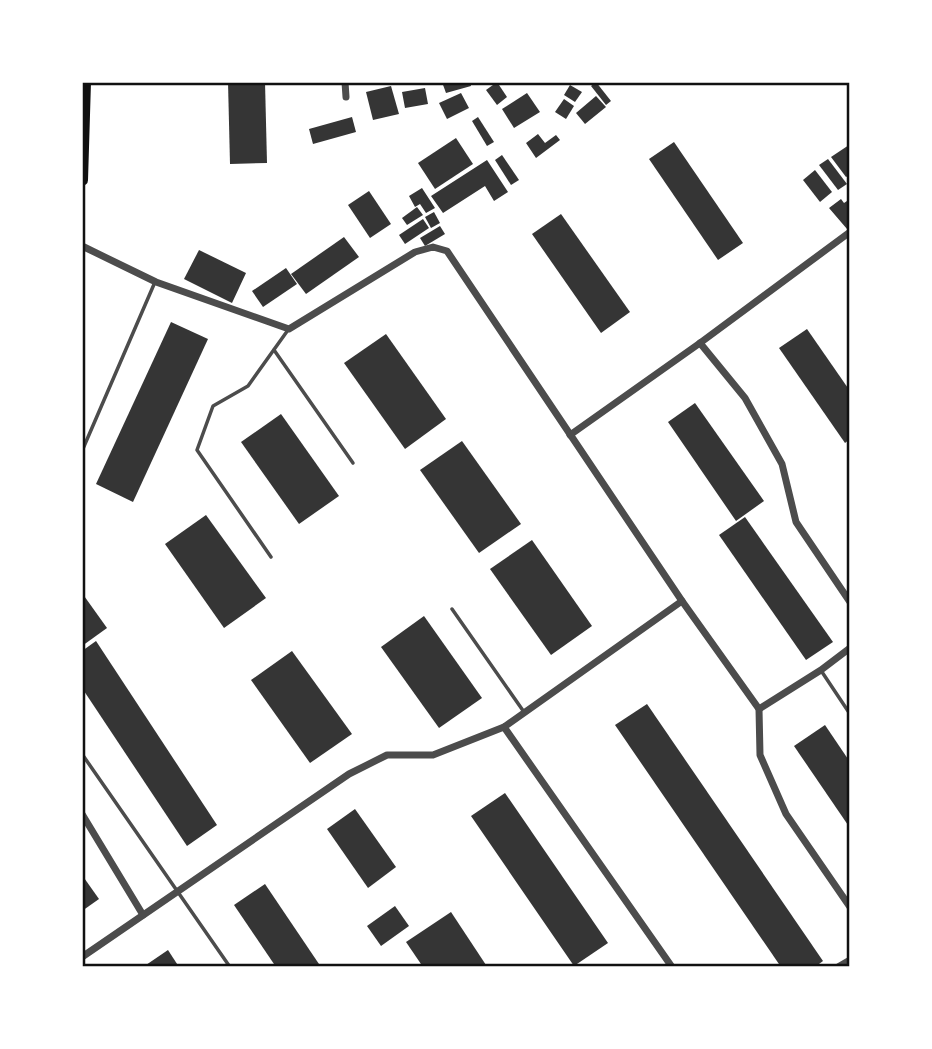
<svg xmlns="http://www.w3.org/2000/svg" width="932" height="1049" font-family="'Work Sans',sans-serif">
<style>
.building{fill:#353535}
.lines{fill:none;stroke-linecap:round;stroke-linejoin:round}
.service{stroke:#4c4c4c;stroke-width:3.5}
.minor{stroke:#4c4c4c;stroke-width:7}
.primary{stroke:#111;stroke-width:12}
.neatline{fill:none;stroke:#111;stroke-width:2.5}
</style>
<rect width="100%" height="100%" fill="#fff"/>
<g class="building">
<path d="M228,82H265L267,163L230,164Z"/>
<path d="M442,82H470L471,86L446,93Z"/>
<path d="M497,82L507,97L497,105L486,90Z"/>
<path d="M596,82L611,101L606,105L591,86Z"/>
<path d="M570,85L582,92L575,102L564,95Z"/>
<path d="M391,86L399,114L373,120L366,92Z"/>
<path d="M425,88L428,104L405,108L402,92Z"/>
<path d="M461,93L469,108L447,119L439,103Z"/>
<path d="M527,93L540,112L514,128L502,109Z"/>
<path d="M596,96L606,107L585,124L576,113Z"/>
<path d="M564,99L574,106L566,119L555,112Z"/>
<path d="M352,117L356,132L313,144L309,129Z"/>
<path d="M478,117L494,142L487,146L472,121Z"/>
<path d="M538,134L545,143L556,135L560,140L536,158L526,143Z"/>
<path d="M456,138L473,164L435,189L418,163Z"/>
<path d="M674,142L743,243L718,260L649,159Z"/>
<path d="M849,145L850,175L846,177L831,157Z"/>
<path d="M502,155L519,180L511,185L495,160Z"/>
<path d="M828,159L847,184L838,190L819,165Z"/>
<path d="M487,160L508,192L494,201L485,186L443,213L431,196Z"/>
<path d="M815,170L832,192L820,202L803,180Z"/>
<path d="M422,188L435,208L426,213L420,204L415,207L409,196Z"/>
<path d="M369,191L391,224L370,238L348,205Z"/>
<path d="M841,199L844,203L850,199V227L847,229L829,208Z"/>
<path d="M417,207L423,215L407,225L402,218Z"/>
<path d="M434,212L440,223L431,228L425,217Z"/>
<path d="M561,214L630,312L601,333L532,234Z"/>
<path d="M423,219L429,228L405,244L399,235Z"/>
<path d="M440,226L445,234L425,246L420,238Z"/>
<path d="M344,237L359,257L306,294L291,274Z"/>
<path d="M199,250L246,273L232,303L184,279Z"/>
<path d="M286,268L297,284L263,307L252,291Z"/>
<path d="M171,322L208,339L133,502L96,484Z"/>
<path d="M807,329L850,391V439L845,443L779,348Z"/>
<path d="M386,334L446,419L405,449L344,363Z"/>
<path d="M695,403L764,501L736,521L668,422Z"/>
<path d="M281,414L339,496L299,524L241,442Z"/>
<path d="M462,441L521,524L479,553L420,470Z"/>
<path d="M206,515L266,598L224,628L165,544Z"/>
<path d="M745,517L833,642L806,660L719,535Z"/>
<path d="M532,540L592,626L551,655L490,569Z"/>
<path d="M82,593L107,628L82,646Z"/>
<path d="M424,616L482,698L439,728L381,647Z"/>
<path d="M96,641L217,825L187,846L82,688V651Z"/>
<path d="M292,651L352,734L310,763L251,680Z"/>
<path d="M647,704L823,961L815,967H781L615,725Z"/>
<path d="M825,725L850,762V828L794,746Z"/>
<path d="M505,793L608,943L574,966L471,816Z"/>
<path d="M355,809L396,867L368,888L327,829Z"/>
<path d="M82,875L99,899L82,911Z"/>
<path d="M265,884L321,967H276L234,905Z"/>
<path d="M395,906L409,926L381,946L367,926Z"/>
<path d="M451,912L486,965L484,967H423L406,942Z"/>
<path d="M168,950L179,967H143Z"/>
</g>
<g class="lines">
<g class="service">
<path d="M274,350L353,463"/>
<path d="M82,451L155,282"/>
<path d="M271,557L197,450L213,406L248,386L288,330"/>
<path d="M452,609L524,712"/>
<path d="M822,672L850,714"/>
<path d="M82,754L230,967"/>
<path d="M82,965L83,967"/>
</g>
<g class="minor">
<path d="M345,82L346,97"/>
<path d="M82,246L156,282L289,329L415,252L433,247L447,251L682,601L759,709L760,755L786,814L850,907"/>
<path d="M700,343L745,398L782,464L796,522L850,602"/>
<path d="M570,435L700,343L850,232"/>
<path d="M759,709L821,670L850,648"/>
<path d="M504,727L672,967"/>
<path d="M82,814L143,915"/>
<path d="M82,957L349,774L387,755H433L504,727L682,601"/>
<path d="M838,967L850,960"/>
</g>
<path class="primary" d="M82,180L85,82"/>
</g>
<rect width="932" height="1049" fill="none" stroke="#ffffff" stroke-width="168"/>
<rect x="84" y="84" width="764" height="881" class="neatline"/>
</svg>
